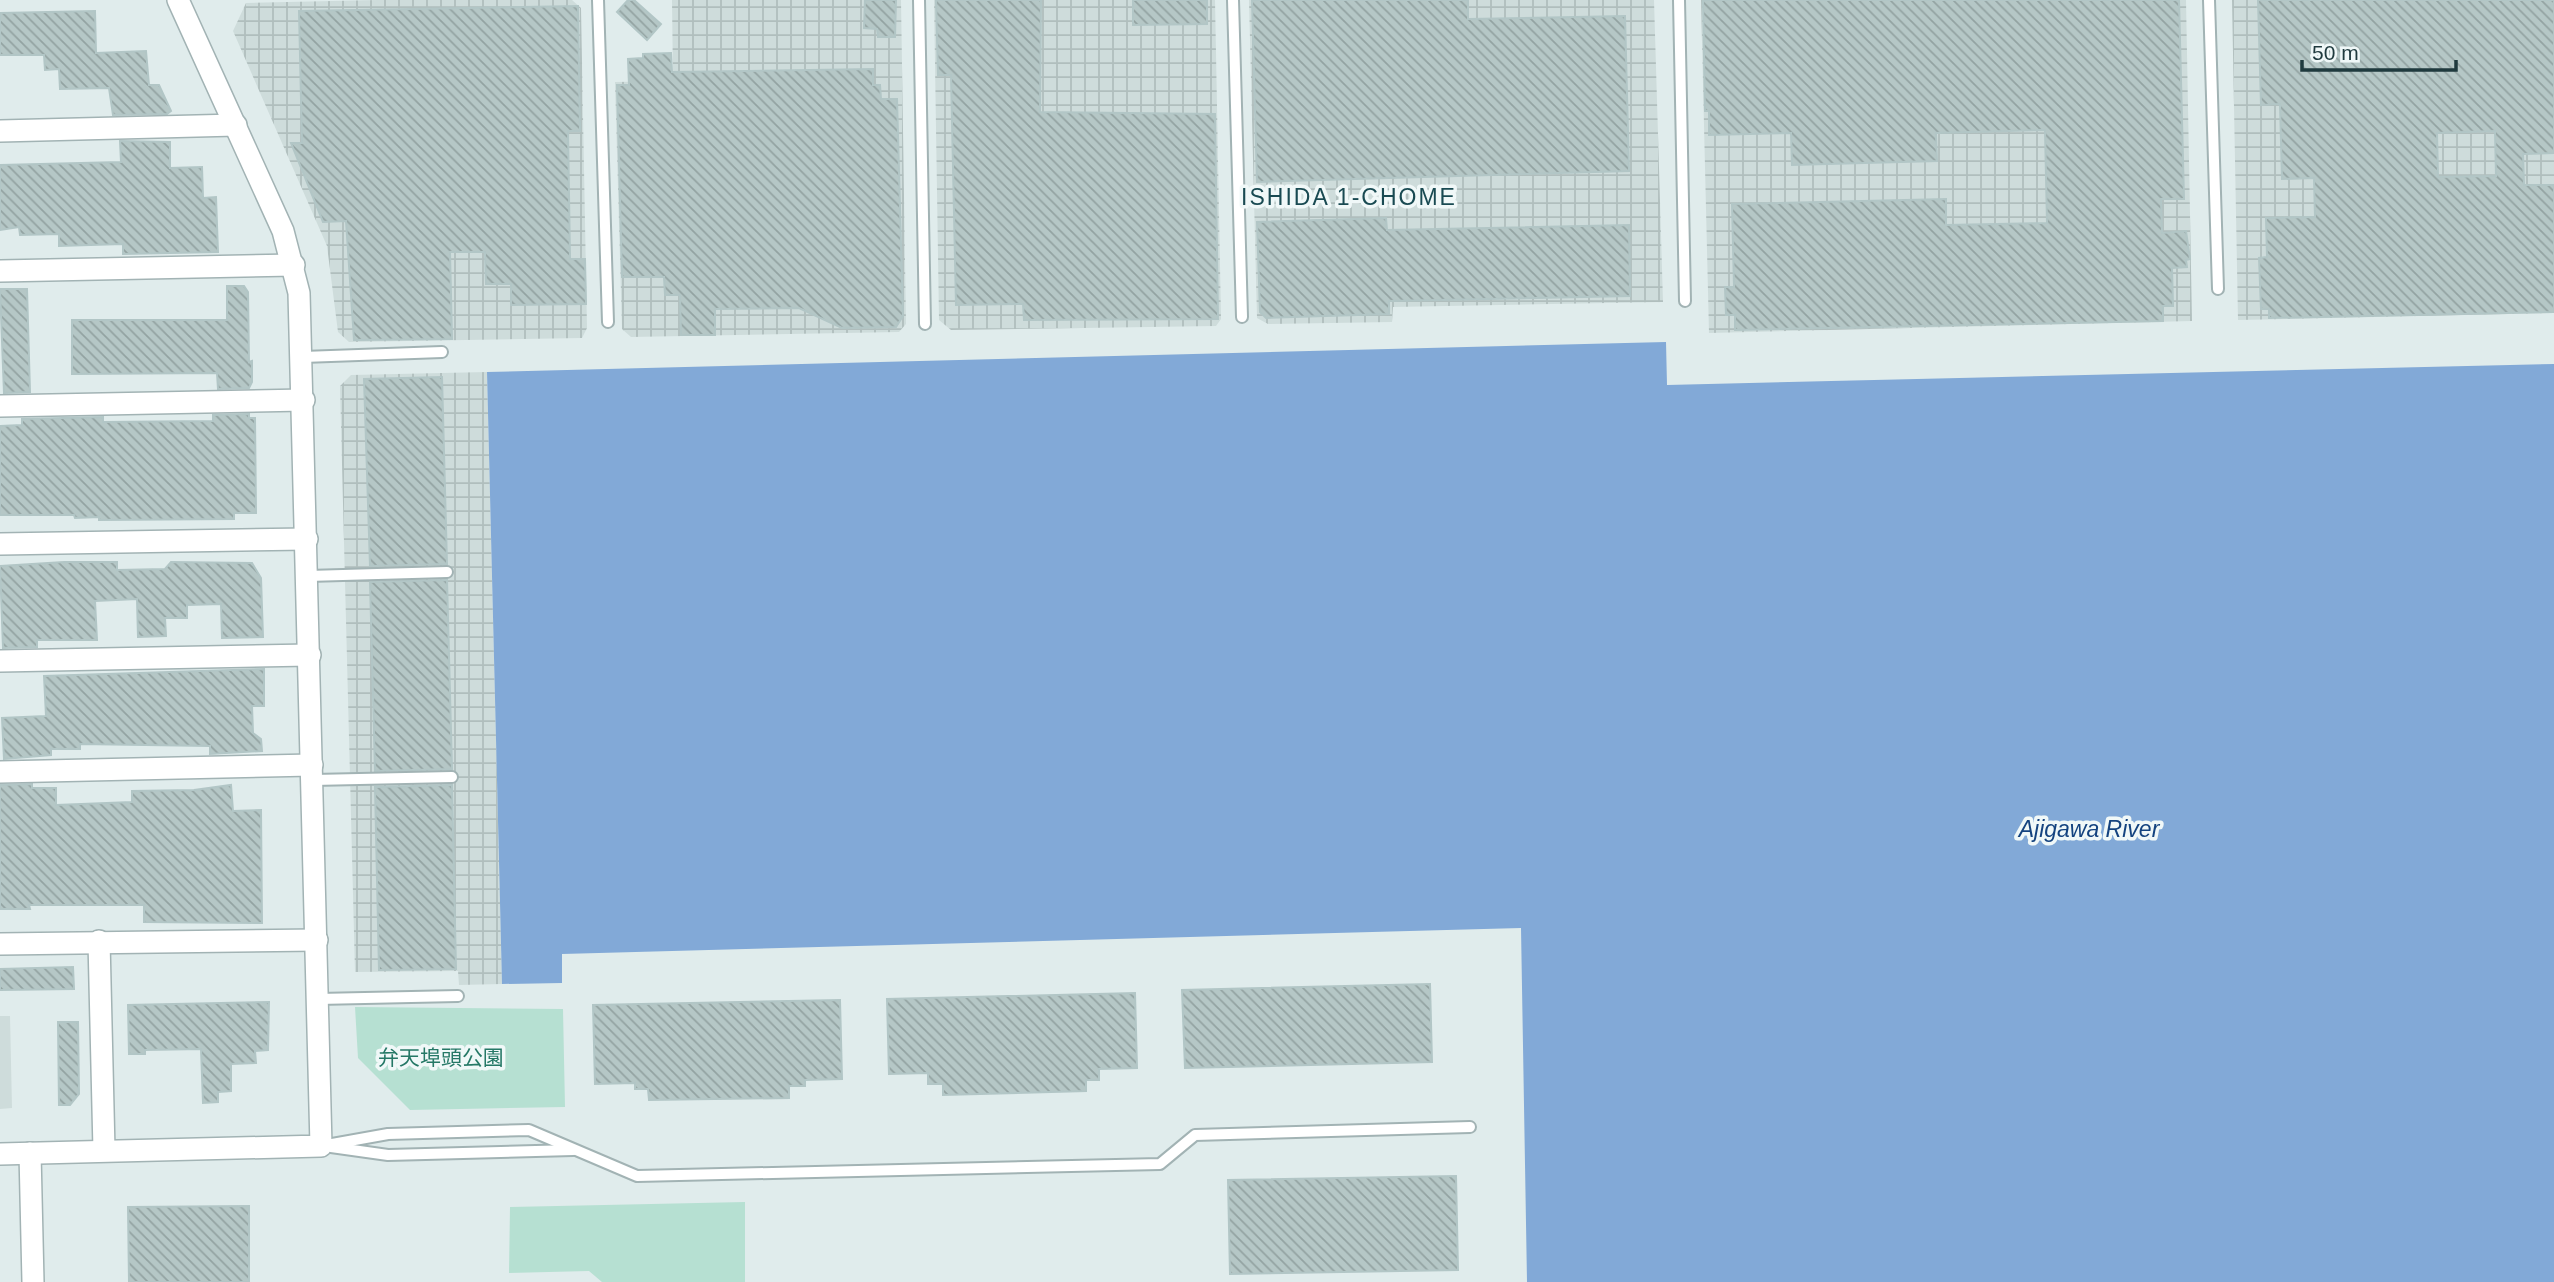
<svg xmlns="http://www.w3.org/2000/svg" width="2554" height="1282" font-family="Arial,'Noto Sans JP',sans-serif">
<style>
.built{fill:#cedcdb}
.industrial{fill:url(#industrial-grid)}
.park{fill:#b6e0d2}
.water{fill:#82a9d7}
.building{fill:url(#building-back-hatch);stroke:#b2c6c6;stroke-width:2;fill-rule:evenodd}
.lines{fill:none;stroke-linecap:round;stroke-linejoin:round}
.service-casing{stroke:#a2b3b4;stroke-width:14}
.minor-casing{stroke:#a2b3b4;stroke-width:24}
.tertiary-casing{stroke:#a2b3b4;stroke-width:24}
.service{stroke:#fff;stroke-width:10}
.minor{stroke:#fff;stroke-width:21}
.tertiary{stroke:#fff;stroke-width:21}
.labels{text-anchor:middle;stroke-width:7;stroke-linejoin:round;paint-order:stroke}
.park-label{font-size:21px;fill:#257866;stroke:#f0f8f8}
.neighbourhood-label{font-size:23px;letter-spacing:2px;fill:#194a52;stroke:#f0f8f8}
.water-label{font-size:23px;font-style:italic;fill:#14437f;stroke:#f0f8f8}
</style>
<defs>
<pattern id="industrial-grid" width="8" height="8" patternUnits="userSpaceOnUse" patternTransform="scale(1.75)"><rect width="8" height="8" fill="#cedcdb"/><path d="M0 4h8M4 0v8" fill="none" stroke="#b0bebd"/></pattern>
<pattern id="building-back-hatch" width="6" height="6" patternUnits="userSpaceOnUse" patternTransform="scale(1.75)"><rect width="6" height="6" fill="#b5c7c6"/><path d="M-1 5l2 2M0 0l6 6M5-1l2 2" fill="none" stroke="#93a3a2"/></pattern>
</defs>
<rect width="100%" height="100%" fill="#e0ecec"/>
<path class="built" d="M0,1016H10L12,1108L0,1109Z"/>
<g class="industrial">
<path d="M377,0H572L581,8L587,328L582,338L349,342L338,332L327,246L233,31L246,3Z"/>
<path d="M672,0H901L906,324L899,332L631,337L622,329L615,82L673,81Z"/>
<path d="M934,0H1215L1221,319L1216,326L951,330L939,320Z"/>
<path d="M1249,0H1654L1663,302L1393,307L1392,322L1268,324L1257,318Z"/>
<path d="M1701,0H2186L2192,321L1709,333Z"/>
<path d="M2232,0H2554V313L2238,320Z"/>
<path d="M487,372L502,984L459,985L458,971L355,972L340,386L351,375Z"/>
</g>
<g class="park">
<path d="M563,1006V1009L565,1107L410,1110L358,1058L355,1007L563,1009Z"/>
<path d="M745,1202V1282H602L589,1271L509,1273L510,1207Z"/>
</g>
<path class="water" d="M1666,342L1667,385L2554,364V1282H1527L1521,928L562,954V983L502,984L487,372Z"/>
<g class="building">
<path d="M628,0H634L661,24L647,40L617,12Z"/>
<path d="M865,0H896L895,37H878L877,29L864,28Z"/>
<path d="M936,0H1041L1040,112L1215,114L1218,319L1024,320L1023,304L956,305L951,75H938Z"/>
<path d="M1133,0H1207V24L1133,25Z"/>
<path d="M1252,0H1468V19L1625,16L1629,171L1257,182Z"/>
<path d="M1703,0H2179L2184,199H2161L2162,233L2186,231L2190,259L2186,260L2187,267L2172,268L2173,306H2163V321L1735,330V315H1726L1725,287H1734L1732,204L1946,199V225L2047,223L2045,130L1936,133L1937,161L1792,165L1791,133L1709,135V111H1705Z"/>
<path d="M2258,0H2554V153L2523,154L2524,185H2554V312L2269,318V309H2261L2259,258L2267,257L2266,218L2315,217L2314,178L2282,179L2280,104L2261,105ZM2495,131L2496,176L2438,177L2437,133Z"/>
<path d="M578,6L580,131H568L570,259H585L586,304L511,305V284H486L485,252H450L452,339L354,340L346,221L323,222L291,143H302L299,11Z"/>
<path d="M95,11L96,53L146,51L149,85H159L171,111L167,114L113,115L109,88L60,89L59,69L45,70L44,55H0V13Z"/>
<path d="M671,53L672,72L873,69V85H880L881,99H897L903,316L896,327L842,328L799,308L715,309V335H681L680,295H665L664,277H622L617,85H629L628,59L643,58V54Z"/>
<path d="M120,141L170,142V168L202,167L203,198L216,197L218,252L123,254V244L59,246V234L20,235L19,227L0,230V165L121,162Z"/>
<path d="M1386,218L1387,230L1629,225L1630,296L1389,301V314L1266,318L1260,312L1257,222Z"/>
<path d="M227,286H244L248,292L249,362L252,361V382L249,388L218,389L217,373L72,374V320H227Z"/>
<path d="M0,289H27L30,392L4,393Z"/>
<path d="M442,377L447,564L370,566L364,379Z"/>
<path d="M249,414V418H255L256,513H234V519L99,520V517L75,518L74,515H0V426L22,425V419L103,417V422L213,421V415Z"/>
<path d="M64,562H117V570L165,569L171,562L252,563L261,578L263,637L222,638L221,604L187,605V618H165L166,636L138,637L137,599L95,601L97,640H37V647L3,648L0,566Z"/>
<path d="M447,580L452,769L375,771L370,582Z"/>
<path d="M264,669V706H252L253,733L261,739L262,751L210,754V746L80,744V749H51V755L4,759L2,718L46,716L44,676Z"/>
<path d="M32,784V788H56V805L132,802V791L194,790L231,785L233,811L261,810L262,923L144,922V905H29L30,909H0V785Z"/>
<path d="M452,785L456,969L379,970L375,787Z"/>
<path d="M73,967L74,989L0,990V969Z"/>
<path d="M1430,984L1432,1062L1185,1068L1182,990Z"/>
<path d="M1135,993L1137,1068L1099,1069V1080H1086V1091L943,1095V1084H928V1073L889,1074L887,999Z"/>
<path d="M840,1000L842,1079L805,1080V1086H789V1098L649,1100L648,1089H635V1083L595,1084L593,1005Z"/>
<path d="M269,1002L268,1050L255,1051L256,1063L231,1064V1091L218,1092V1102L203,1103L201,1049L145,1050V1054H129L128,1005Z"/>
<path d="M58,1022H78L79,1094L70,1105H59Z"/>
<path d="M1456,1176L1458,1270L1230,1274L1228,1180Z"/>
<path d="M249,1206V1282H129L128,1207Z"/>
</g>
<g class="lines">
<g class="service-casing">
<g id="service">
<path d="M598,0L608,322"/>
<path d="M919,0L925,324"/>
<path d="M1233,0L1242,317"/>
<path d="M1679,0L1685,301"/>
<path d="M2209,0L2218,289"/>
<path d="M303,357L442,352"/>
<path d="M308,576L447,572"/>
<path d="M313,780L452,777"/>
<path d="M318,999L458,996"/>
<path d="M321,1146L388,1134L529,1130L637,1176L1160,1164L1195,1135L1470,1127"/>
<path d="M331,1147L388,1155L573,1150"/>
</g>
</g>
<g class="minor-casing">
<g id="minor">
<path d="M0,131L236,125"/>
<path d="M0,406L304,400"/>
<path d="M0,661L310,655"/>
<path d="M0,772L312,765"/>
<path d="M99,941L104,1150"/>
<path d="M0,944L317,940"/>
<path d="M30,1153L33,1282"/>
</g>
</g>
<g class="tertiary-casing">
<g id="tertiary">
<path d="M0,271L294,265"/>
<path d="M0,544L307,539"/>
<path d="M0,1154L321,1146L299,293L283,231L178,0"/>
</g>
</g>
<use href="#service" class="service"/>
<use href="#minor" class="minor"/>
<use href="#tertiary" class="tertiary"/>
</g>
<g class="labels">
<g class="park-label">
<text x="441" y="1065">弁天埠頭公園</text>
</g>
<g class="neighbourhood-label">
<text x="1349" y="205">ISHIDA 1-CHOME</text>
</g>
<g class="water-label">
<text x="2089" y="837">Ajigawa River</text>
</g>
</g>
<path d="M2302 60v10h154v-10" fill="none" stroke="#1f3a3e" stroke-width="3.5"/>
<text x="2312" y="60" font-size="21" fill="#1f3a3e" stroke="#f0f8f8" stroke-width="5" paint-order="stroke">50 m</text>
</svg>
